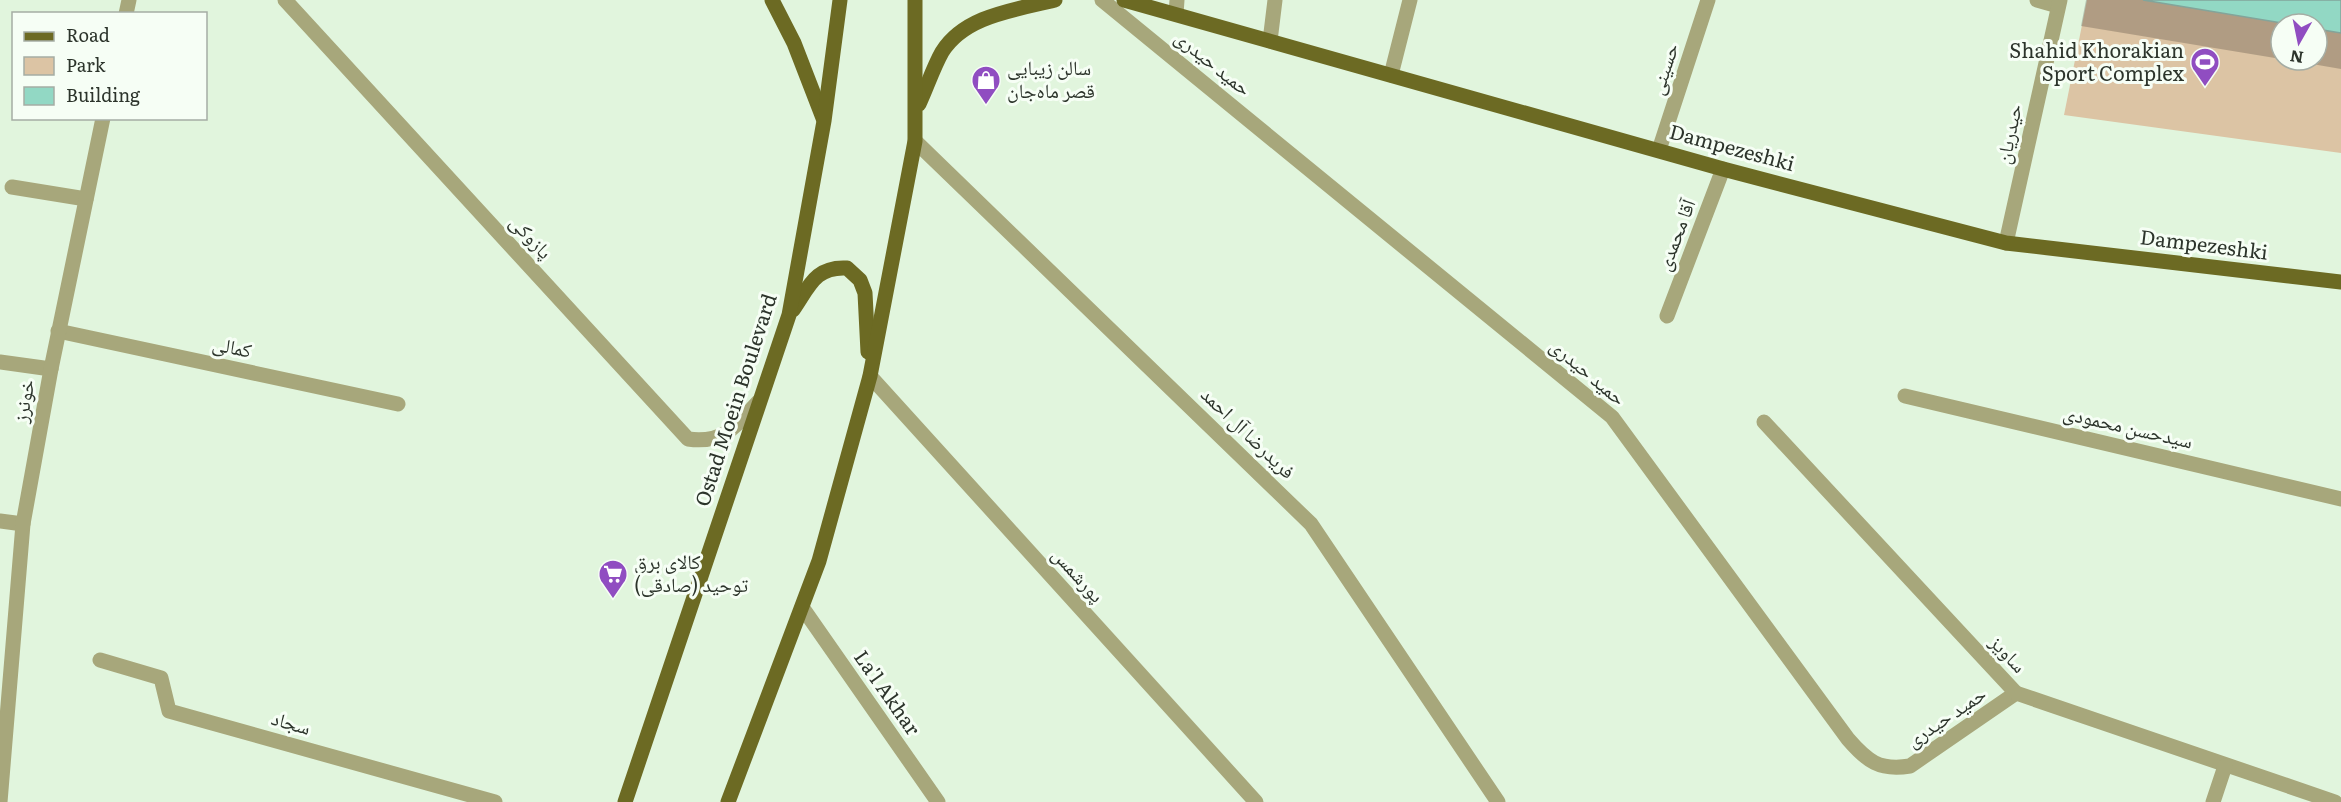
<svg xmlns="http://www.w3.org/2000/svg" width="2341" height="802" font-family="Literata,'Noto Naskh Arabic',serif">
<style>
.green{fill:#dcc4a4;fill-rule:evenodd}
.shadow{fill:#0003}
.building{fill:#92d8c4;stroke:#83a49a;stroke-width:1.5}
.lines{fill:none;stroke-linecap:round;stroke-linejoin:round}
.minor{stroke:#a7a77b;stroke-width:15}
.major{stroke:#6c6a23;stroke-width:15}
.labels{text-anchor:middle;stroke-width:6;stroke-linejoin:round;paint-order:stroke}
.poi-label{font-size:20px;fill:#2c342b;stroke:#f6fef5;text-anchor:start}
.street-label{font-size:20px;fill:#2c342b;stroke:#f6fef5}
</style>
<rect width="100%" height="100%" fill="#e1f5dd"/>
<path class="green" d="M2087,0H2341V153L2064,115ZM2281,24H2317V60H2281Z"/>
<path class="shadow" d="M2086,0H2341V69L2289,60H2317V24H2281V59L2081,26Z"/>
<path class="building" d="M2143,0H2341V33L2317,29V24H2288Z"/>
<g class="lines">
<g class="minor">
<path d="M285,0L688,439C724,444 736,426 758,402"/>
<path d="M1102,0L1612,417L1848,739C1867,761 1879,771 1910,766L2016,693"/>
<path d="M2037,0L2058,6"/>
<path d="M126,14L129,0"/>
<path d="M1176,14L1177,0"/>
<path d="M1270,41L1275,0"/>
<path d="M1391,75L1410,0"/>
<path d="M915,141L1311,524L1498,802"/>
<path d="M1659,150L1708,0"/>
<path d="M12,187L86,199"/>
<path d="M2006,243L2060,0"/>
<path d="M1667,316L1723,169"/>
<path d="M58,331L398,404"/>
<path d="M0,362L51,369"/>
<path d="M870,376L1256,802"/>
<path d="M1905,396L2341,499"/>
<path d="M1764,422L2016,693L2335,802"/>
<path d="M0,521L23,524"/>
<path d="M802,607L938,802"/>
<path d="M100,660L161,678L169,711L495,802"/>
<path d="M0,802L23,524L51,369L103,118"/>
<path d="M2213,802L2225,766"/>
</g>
<g class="major">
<path d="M772,0L794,43L823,118"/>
<path d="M1124,0L1723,169L2006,243L2341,282"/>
<path d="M919,104C927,87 933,68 942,52C965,15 1016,10 1055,0"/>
<path d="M793,310C809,287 815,266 847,268L860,280L865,293L868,352"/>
<path d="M625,802L789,315L824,121L840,0"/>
<path d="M728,802L819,561L870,376L915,141V0"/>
</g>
</g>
<defs>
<g id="stadium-pin" transform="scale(1.5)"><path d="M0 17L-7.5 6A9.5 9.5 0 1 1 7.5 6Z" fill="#904dc1" stroke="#f6fef5"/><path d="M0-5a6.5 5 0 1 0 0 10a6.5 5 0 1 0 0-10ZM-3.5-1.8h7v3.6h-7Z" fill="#fff"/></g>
<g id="shop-pin" transform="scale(1.5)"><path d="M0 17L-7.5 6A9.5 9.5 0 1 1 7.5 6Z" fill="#904dc1" stroke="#f6fef5"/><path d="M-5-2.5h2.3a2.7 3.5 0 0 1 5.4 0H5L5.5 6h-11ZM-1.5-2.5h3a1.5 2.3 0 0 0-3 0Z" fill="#fff"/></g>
<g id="supermarket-pin" transform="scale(1.5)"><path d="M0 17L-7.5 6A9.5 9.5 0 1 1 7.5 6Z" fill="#904dc1" stroke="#f6fef5"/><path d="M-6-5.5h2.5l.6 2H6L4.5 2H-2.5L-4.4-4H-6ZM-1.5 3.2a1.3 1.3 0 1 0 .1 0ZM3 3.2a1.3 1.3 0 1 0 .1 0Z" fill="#fff"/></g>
</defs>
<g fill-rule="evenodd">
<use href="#stadium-pin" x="2205" y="62"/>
<use href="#shop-pin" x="986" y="80"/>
<use href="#supermarket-pin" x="613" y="574"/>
</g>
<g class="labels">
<g class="poi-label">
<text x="2184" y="58" text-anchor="end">Shahid Khorakian<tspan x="2184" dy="23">Sport Complex</tspan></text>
<text x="1007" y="75">سالن زیبایی<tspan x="1007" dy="23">قصر ماه‌جان</tspan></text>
<text x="634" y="569">کالای برق<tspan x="634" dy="23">توحید (صادقی)</tspan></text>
</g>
<g class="street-label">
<text transform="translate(1213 63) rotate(39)" y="7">حمید حیدری</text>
<text transform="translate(1664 69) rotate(-72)" y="7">حسینی</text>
<text transform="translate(2009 134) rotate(-78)" y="7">حیدریان</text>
<text transform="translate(1732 148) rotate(15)" y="7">Dampezeshki</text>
<text transform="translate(1676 235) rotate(-69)" y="7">آقا محمدی</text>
<text transform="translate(531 237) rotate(47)" y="7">پازوکی</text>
<text transform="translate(2204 245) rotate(7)" y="7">Dampezeshki</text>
<text transform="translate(232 347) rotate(12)" y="7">کمالی</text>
<text transform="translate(1588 372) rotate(40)" y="7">حمید حیدری</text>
<text transform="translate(736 400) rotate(-72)" y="7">Ostad Moein Boulevard</text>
<text transform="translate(24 401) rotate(-80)" y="7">خونرز</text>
<text transform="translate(2128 427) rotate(13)" y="7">سیدحسن محمودی</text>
<text transform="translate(1248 433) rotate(44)" y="7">فریدرضا آل احمد</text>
<text transform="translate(1078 575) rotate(48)" y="7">پورشمس</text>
<text transform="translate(2008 654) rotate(47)" y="7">ساویز</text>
<text transform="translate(887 693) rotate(55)" y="7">La'l Akhar</text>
<text transform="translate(1946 717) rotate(-34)" y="7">حمید حیدری</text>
<text transform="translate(291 723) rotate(16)" y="7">سجاد</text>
</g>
</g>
<rect x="12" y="12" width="195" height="108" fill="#f6fef5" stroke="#a5ada4" stroke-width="1.5"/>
<rect x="24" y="32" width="30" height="9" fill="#6c6a23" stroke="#a5ada4" stroke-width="1.5"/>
<text x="66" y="42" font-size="18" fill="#2c342b">Road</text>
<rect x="24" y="57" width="30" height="18" fill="#dcc4a4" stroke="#a5ada4" stroke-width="1.5"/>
<text x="66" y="72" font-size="18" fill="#2c342b">Park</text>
<rect x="24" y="87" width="30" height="18" fill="#92d8c4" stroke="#a5ada4" stroke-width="1.5"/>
<text x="66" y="102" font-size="18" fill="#2c342b">Building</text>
<g transform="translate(2299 42) rotate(189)"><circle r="28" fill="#f6fef5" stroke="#a5ada4" stroke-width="1.5"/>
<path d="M0-4.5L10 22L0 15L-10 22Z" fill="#904dc1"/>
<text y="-9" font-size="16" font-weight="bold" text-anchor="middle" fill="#2c342b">N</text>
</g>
</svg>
